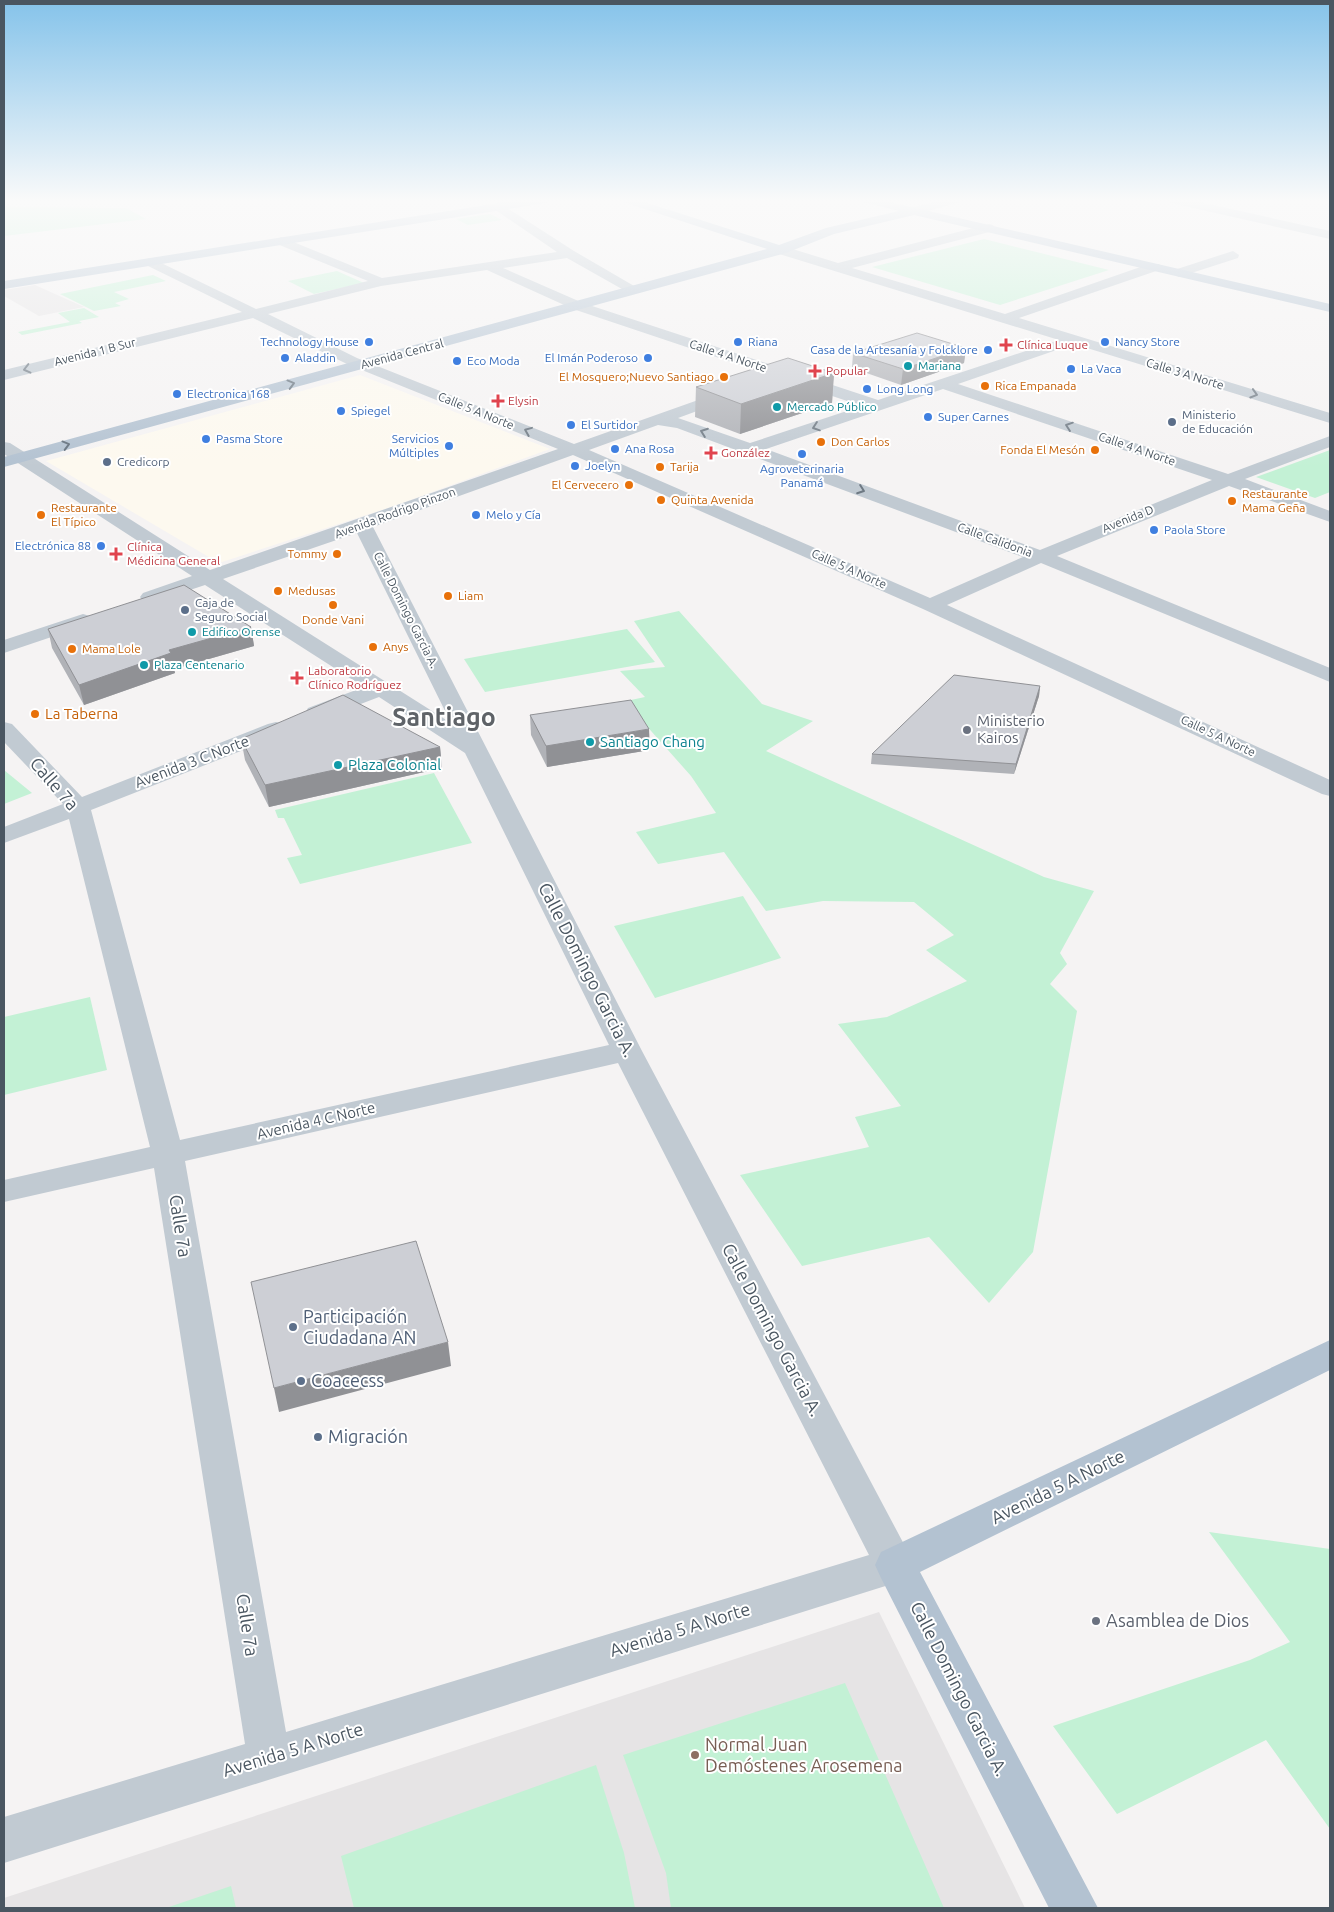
<svg xmlns="http://www.w3.org/2000/svg" width="1334" height="1912" font-family="Ubuntu,sans-serif">
<style>
.commercial{fill:#fdf9ef}
.education{fill:#e6e4e5}
.green{fill:#c3f1d5}
.lines{fill:none;stroke-linecap:round;stroke-linejoin:round}
.minor{fill:#c1cad2;fill-rule:evenodd}
.major{fill:#b3c2d1;fill-rule:evenodd}
.wall{fill:#b0b2b7}
.shaded-wall{fill:#909195}
.building{fill:#cdcfd5;stroke:#909195}
.oneway{stroke:#6e7983}
.oneway2{stroke:#64717d}
.shop-dot{fill:#3f7fe0;stroke:#fff;stroke-width:2}
.health-dot{fill:#e0444e;stroke:#fff;stroke-width:2}
.culture-dot{fill:#0f9aa8;stroke:#fff;stroke-width:2}
.food-dot{fill:#e8710a;stroke:#fff;stroke-width:2}
.service-dot{fill:#5c6f8a;stroke:#fff;stroke-width:2}
.worship-dot{fill:#6b7280;stroke:#fff;stroke-width:2}
.education-dot{fill:#8d6e63;stroke:#fff;stroke-width:2}
.labels{text-anchor:middle;stroke-width:4;stroke-linejoin:round;paint-order:stroke}
.far-shop-label{font-size:12px;fill:#366cbe;stroke:#fff;text-anchor:start}
.far-health-label{font-size:12px;fill:#be3a42;stroke:#fff;text-anchor:start}
.far-street-label{font-size:12px;fill:#4a5661;stroke:#fff}
.far-culture-label{font-size:12px;fill:#0d838f;stroke:#fff;text-anchor:start}
.far-food-label{font-size:12px;fill:#c56008;stroke:#fff;text-anchor:start}
.far-service-label{font-size:12px;fill:#4e5e75;stroke:#fff;text-anchor:start}
.food-label{font-size:15px;fill:#c56008;stroke:#fff;text-anchor:start}
.worship-label{font-size:15px;fill:#5b616d;stroke:#fff;text-anchor:start}
.culture-label{font-size:15px;fill:#0d838f;stroke:#fff;text-anchor:start}
.street-label{font-size:15px;fill:#4a5661;stroke:#fff}
.near-street-label{font-size:18px;fill:#4a5661;stroke:#fff}
.near-service-label{font-size:18px;fill:#4e5e75;stroke:#fff;text-anchor:start}
.near-worship-label{font-size:18px;fill:#5b616d;stroke:#fff;text-anchor:start}
.near-education-label{font-size:18px;fill:#785e54;stroke:#fff;text-anchor:start}
.town-label{font-size:25px;font-weight:bold;fill:#5f6368;stroke:#fff}
</style>
<rect width="100%" height="100%" fill="#f5f3f3"/>
<path class="commercial" d="M360,375L550,449L394,506L219,563L46,461Z"/>
<g class="education">
<path d="M35,285L84,307L39,316L4,296V290Z"/>
<path d="M879,1612L1025,1908H4V1898Z"/>
</g>
<g class="green">
<path d="M4,207L126,208L146,219L4,236Z"/>
<path d="M490,214L502,220L468,225L456,219Z"/>
<path d="M984,239L1109,270L1000,305L872,267Z"/>
<path d="M337,271L364,283L314,294L288,281Z"/>
<path d="M153,275L166,281L114,292L129,299L115,303L121,306L94,311L60,294Z"/>
<path d="M84,308L99,317L79,321L82,323L22,335L18,332L70,322L58,313Z"/>
<path d="M1330,450V492L1315,498L1256,477Z"/>
<path d="M679,611L762,704L813,721L766,751L1044,877L1094,891L1060,953L1067,964L1050,984L1077,1011L1033,1252L989,1303L929,1237L802,1266L740,1175L869,1147L855,1117L901,1106L838,1024L887,1017L967,981L926,950L954,935L914,902L823,901L766,911L724,852L658,864L636,832L716,813L691,776L636,714L612,704L645,697L620,671L665,667L634,621Z"/>
<path d="M627,629L655,662L485,692L464,659Z"/>
<path d="M4,770L32,793L4,804Z"/>
<path d="M434,773L472,843L300,884L287,858L302,855L284,818H278L275,810Z"/>
<path d="M743,896L781,958L655,998L614,926Z"/>
<path d="M90,997L107,1070L4,1095V1017Z"/>
<path d="M1209,1532L1330,1549V1829L1266,1740L1117,1814L1053,1726L1250,1660L1290,1642Z"/>
<path d="M845,1683L944,1908H671L666,1873L623,1755Z"/>
<path d="M596,1765L624,1853L635,1908H354L341,1856Z"/>
<path d="M231,1886L236,1908H166Z"/>
</g>
<g class="lines">
<g class="minor">
<path d="M947,199H966L964,201L914,215L908,211L910,208Z"/>
<path d="M1165,199H1186L1330,231V239L1171,203Z"/>
<path d="M498,202L574,251L641,290L634,294L629,293L567,258L503,268L583,303L878,400L1059,340L776,253L775,250L776,247H786L838,263L989,224L993,225L995,228L993,231L852,268L1005,314L1149,264H1159L1161,267L1159,270L1019,318L1330,413V423L1074,344L958,384L1228,474L1330,436V447L1245,479L1330,511V522L1229,486L1057,556L1330,668V682L1041,563L947,605L1330,780V796L1322,794L923,609L573,455L373,527L642,1051L915,1565L909,1578L895,1583L4,1863V1817L245,1744L154,1168L4,1202V1180L150,1147L69,819L4,843V827L63,804L4,742V722L12,724L82,797L268,724L276,722L284,724L287,729L284,734L91,810L180,1140L609,1045L465,753L379,697L324,718L316,720L308,718L305,713L308,708L364,687L205,585L157,601L150,603L143,601L140,597L143,593L192,576L4,454V442L10,443L210,570L558,449L347,364L253,318L4,380V370L242,312L146,265L145,262L146,259L151,258L256,309L368,281L277,244L275,241L281,237L382,278L557,252L494,209L492,206ZM487,270L573,309L862,406L750,443L678,418L738,396L740,393L732,388L574,444L357,358L268,314L381,286ZM943,389L1212,480L1040,550L766,449ZM658,425L677,428L1023,557L930,598L589,450ZM357,533L451,723L223,579ZM618,1063L869,1555L286,1732L185,1161Z"/>
<path d="M1233,251L1239,255L1238,258L1179,277L1172,273L1174,270Z"/>
<path d="M83,614L90,616L93,620L90,624L4,653V640Z"/>
</g>
<g class="major">
<path d="M525,199H552L546,203L4,289V281Z"/>
<path d="M618,199H635L779,245L826,228L899,211L859,201L857,199H877L1330,304V312L914,215L834,234L786,253L4,467V457L767,249L620,201Z"/>
<path d="M1330,1340V1370L920,1572L1098,1908H1049L881,1578L875,1565L881,1552Z"/>
</g>
</g>
<g class="wall">
<path d="M966,348L964,363L901,385L852,368L853,353Z"/>
<path d="M834,373L832,403L740,434L695,417L696,387Z"/>
<path d="M251,627L254,646L174,669L175,673L84,705L52,648L48,629Z"/>
<path d="M1040,686L1039,696L1014,774L871,764L872,754Z"/>
<path d="M530,715L650,750L547,767L531,735Z"/>
<path d="M241,739L440,747L442,768L269,807L245,760Z"/>
</g>
<g class="shaded-wall">
<path d="M966,348L964,363L901,385L903,369Z"/>
<path d="M834,373L832,403L740,434L741,404Z"/>
<path d="M251,627L254,646L174,669L175,673L84,705L79,685L169,650Z"/>
<path d="M1040,686L1039,696L1014,774L1016,764Z"/>
<path d="M649,729L650,750L547,767L546,746Z"/>
<path d="M440,747L442,768L269,807L265,785Z"/>
<path d="M448,1342L451,1366L279,1412L274,1388Z"/>
</g>
<g class="building">
<path d="M917,333L966,348L903,369L853,353Z"/>
<path d="M788,358L834,373L741,404L696,387Z"/>
<path d="M184,585L251,627L169,650L171,653L79,685L48,629Z"/>
<path d="M954,675L1040,686L1016,764L872,754Z"/>
<path d="M343,695L440,747L265,785L241,739Z"/>
<path d="M631,700L649,729L546,746L530,715Z"/>
<path d="M416,1241L448,1342L274,1388L251,1282Z"/>
</g>
<defs><path id="oneway-chevron" d="M-2-3.5L2.5 0L-2 3.5" fill="none" stroke-width="1.6" stroke-linecap="round" stroke-linejoin="round" transform="scale(1.25)"/></defs>
<g class="oneway">
<use href="#oneway-chevron" transform="translate(27 369) rotate(166)"/>
<use href="#oneway-chevron" transform="translate(1254 394) rotate(17)"/>
<use href="#oneway-chevron" transform="translate(1069 426) rotate(-161)"/>
<use href="#oneway-chevron" transform="translate(816 427) rotate(161)"/>
<use href="#oneway-chevron" transform="translate(528 431) rotate(-158)"/>
<use href="#oneway-chevron" transform="translate(704 432) rotate(-160)"/>
<use href="#oneway-chevron" transform="translate(861 490) rotate(20)"/>
</g>
<g class="oneway2">
<use href="#oneway-chevron" transform="translate(291 384) rotate(-15)"/>
<use href="#oneway-chevron" transform="translate(66 445) rotate(-15)"/>
</g>
<linearGradient id="sky" x2="0" y2="1"><stop stop-color="#85c3ea"/><stop offset="0.43" stop-color="#fafafa"/><stop offset="1" stop-color="#fafafa" stop-opacity="0"/></linearGradient>
<rect width="1334" height="467" fill="url(#sky)"/>
<g class="shop-dot">
<circle cx="369" cy="342" r="5"/>
<circle cx="738" cy="342" r="5"/>
<circle cx="1105" cy="342" r="5"/>
<circle cx="988" cy="350" r="5"/>
<circle cx="285" cy="358" r="5"/>
<circle cx="648" cy="358" r="5"/>
<circle cx="457" cy="361" r="5"/>
<circle cx="1071" cy="369" r="5"/>
<circle cx="867" cy="389" r="5"/>
<circle cx="177" cy="394" r="5"/>
<circle cx="341" cy="411" r="5"/>
<circle cx="928" cy="417" r="5"/>
<circle cx="571" cy="425" r="5"/>
<circle cx="206" cy="439" r="5"/>
<circle cx="449" cy="446" r="5"/>
<circle cx="615" cy="449" r="5"/>
<circle cx="802" cy="454" r="5"/>
<circle cx="575" cy="466" r="5"/>
<circle cx="476" cy="515" r="5"/>
<circle cx="1154" cy="530" r="5"/>
<circle cx="101" cy="546" r="5"/>
</g>
<g class="health-dot">
<path d="M1003.5 337.5h5v5h5v5h-5v5h-5v-5h-5v-5h5z"/>
<path d="M812.5 363.5h5v5h5v5h-5v5h-5v-5h-5v-5h5z"/>
<path d="M495.5 393.5h5v5h5v5h-5v5h-5v-5h-5v-5h5z"/>
<path d="M708.5 445.5h5v5h5v5h-5v5h-5v-5h-5v-5h5z"/>
<path d="M113.5 546.5h5v5h5v5h-5v5h-5v-5h-5v-5h5z"/>
<path d="M294.5 670.5h5v5h5v5h-5v5h-5v-5h-5v-5h5z"/>
</g>
<g class="culture-dot">
<circle cx="908" cy="366" r="5"/>
<circle cx="777" cy="407" r="5"/>
<circle cx="192" cy="632" r="5"/>
<circle cx="144" cy="665" r="5"/>
<circle cx="590" cy="742" r="5"/>
<circle cx="338" cy="765" r="5"/>
</g>
<g class="food-dot">
<circle cx="724" cy="377" r="5"/>
<circle cx="985" cy="386" r="5"/>
<circle cx="821" cy="442" r="5"/>
<circle cx="1095" cy="450" r="5"/>
<circle cx="660" cy="467" r="5"/>
<circle cx="629" cy="485" r="5"/>
<circle cx="661" cy="500" r="5"/>
<circle cx="1232" cy="501" r="5"/>
<circle cx="41" cy="515" r="5"/>
<circle cx="337" cy="554" r="5"/>
<circle cx="278" cy="591" r="5"/>
<circle cx="448" cy="596" r="5"/>
<circle cx="333" cy="605" r="5"/>
<circle cx="373" cy="647" r="5"/>
<circle cx="72" cy="649" r="5"/>
<circle cx="35" cy="714" r="5"/>
</g>
<g class="service-dot">
<circle cx="1172" cy="422" r="5"/>
<circle cx="107" cy="462" r="5"/>
<circle cx="185" cy="610" r="5"/>
<circle cx="293" cy="1327" r="5"/>
<circle cx="301" cy="1381" r="5"/>
<circle cx="318" cy="1437" r="5"/>
</g>
<g class="worship-dot">
<circle cx="967" cy="730" r="5"/>
<circle cx="1096" cy="1621" r="5"/>
</g>
<circle class="education-dot" cx="695" cy="1755" r="5"/>
<g class="labels">
<g class="far-shop-label">
<text x="359" y="346" text-anchor="end">Technology House</text>
<text x="748" y="346">Riana</text>
<text x="1115" y="346">Nancy Store</text>
<text x="978" y="354" text-anchor="end">Casa de la Artesanía y Folcklore</text>
<text x="295" y="362">Aladdin</text>
<text x="638" y="362" text-anchor="end">El Imán Poderoso</text>
<text x="467" y="365">Eco Moda</text>
<text x="1081" y="373">La Vaca</text>
<text x="877" y="393">Long Long</text>
<text x="187" y="398">Electronica 168</text>
<text x="351" y="415">Spiegel</text>
<text x="938" y="421">Super Carnes</text>
<text x="581" y="429">El Surtidor</text>
<text x="216" y="443">Pasma Store</text>
<text x="439" y="443" text-anchor="end">Servicios<tspan x="439" dy="14">Múltiples</tspan></text>
<text x="625" y="453">Ana Rosa</text>
<text x="585" y="470">Joelyn</text>
<text x="802" y="473" text-anchor="middle">Agroveterinaria<tspan x="802" dy="14">Panamá</tspan></text>
<text x="486" y="519">Melo y Cía</text>
<text x="1164" y="534">Paola Store</text>
<text x="91" y="550" text-anchor="end">Electrónica 88</text>
</g>
<g class="far-health-label">
<text x="1017" y="349">Clínica Luque</text>
<text x="826" y="375">Popular</text>
<text x="508" y="405">Elysin</text>
<text x="721" y="457">González</text>
<text x="127" y="551">Clínica<tspan x="127" dy="14">Médicina General</tspan></text>
<text x="308" y="675">Laboratorio<tspan x="308" dy="14">Clínico Rodríguez</tspan></text>
</g>
<g class="far-street-label">
<text transform="translate(95 352) rotate(-14)" y="4">Avenida 1 B Sur</text>
<text transform="translate(402 354) rotate(-15)" y="4">Avenida Central</text>
<text transform="translate(728 356) rotate(18)" y="4">Calle 4 A Norte</text>
<text transform="translate(1185 374) rotate(17)" y="4">Calle 3 A Norte</text>
<text transform="translate(476 411) rotate(22)" y="4">Calle 5 A Norte</text>
<text transform="translate(1137 449) rotate(19)" y="4">Calle 4 A Norte</text>
<text transform="translate(395 513) rotate(-20)" y="4">Avenida Rodrigo Pinzon</text>
<text transform="translate(1128 519) rotate(-22)" y="4">Avenida D</text>
<text transform="translate(995 540) rotate(20)" y="4">Calle Calidonia</text>
<text transform="translate(849 569) rotate(24)" y="4">Calle 5 A Norte</text>
<text transform="translate(406 610) rotate(63)" y="4">Calle Domingo Garcia A.</text>
<text transform="translate(1218 736) rotate(25)" y="4">Calle 5 A Norte</text>
</g>
<g class="far-culture-label">
<text x="918" y="370">Mariana</text>
<text x="787" y="411">Mercado Público</text>
<text x="202" y="636">Edifico Orense</text>
<text x="154" y="669">Plaza Centenario</text>
</g>
<g class="far-food-label">
<text x="714" y="381" text-anchor="end">El Mosquero;Nuevo Santiago</text>
<text x="995" y="390">Rica Empanada</text>
<text x="831" y="446">Don Carlos</text>
<text x="1085" y="454" text-anchor="end">Fonda El Mesón</text>
<text x="670" y="471">Tarija</text>
<text x="619" y="489" text-anchor="end">El Cervecero</text>
<text x="1242" y="498">Restaurante<tspan x="1242" dy="14">Mama Geña</tspan></text>
<text x="671" y="504">Quinta Avenida</text>
<text x="51" y="512">Restaurante<tspan x="51" dy="14">El Típico</tspan></text>
<text x="327" y="558" text-anchor="end">Tommy</text>
<text x="288" y="595">Medusas</text>
<text x="458" y="600">Liam</text>
<text x="333" y="624" text-anchor="middle">Donde Vani</text>
<text x="383" y="651">Anys</text>
<text x="82" y="653">Mama Lole</text>
</g>
<g class="far-service-label">
<text x="1182" y="419">Ministerio<tspan x="1182" dy="14">de Educación</tspan></text>
<text x="117" y="466">Credicorp</text>
<text x="195" y="607">Caja de<tspan x="195" dy="14">Seguro Social</tspan></text>
</g>
<g class="food-label">
<text x="45" y="719">La Taberna</text>
</g>
<g class="worship-label">
<text x="977" y="726">Ministerio<tspan x="977" dy="17">Kairos</tspan></text>
</g>
<g class="culture-label">
<text x="600" y="747">Santiago Chang</text>
<text x="348" y="770">Plaza Colonial</text>
</g>
<g class="street-label">
<text transform="translate(192 762) rotate(-21)" y="5">Avenida 3 C Norte</text>
<text transform="translate(316 1121) rotate(-13)" y="5">Avenida 4 C Norte</text>
</g>
<g class="near-street-label">
<text transform="translate(54 784) rotate(49)" y="6">Calle 7a</text>
<text transform="translate(587 970) rotate(63)" y="6">Calle Domingo Garcia A.</text>
<text transform="translate(180 1226) rotate(81)" y="6">Calle 7a</text>
<text transform="translate(772 1330) rotate(62)" y="6">Calle Domingo Garcia A.</text>
<text transform="translate(1058 1487) rotate(-26)" y="6">Avenida 5 A Norte</text>
<text transform="translate(247 1625) rotate(81)" y="6">Calle 7a</text>
<text transform="translate(680 1630) rotate(-17)" y="6">Avenida 5 A Norte</text>
<text transform="translate(959 1689) rotate(63)" y="6">Calle Domingo Garcia A.</text>
<text transform="translate(293 1750) rotate(-17)" y="6">Avenida 5 A Norte</text>
</g>
<g class="near-service-label">
<text x="303" y="1323">Participación<tspan x="303" dy="21">Ciudadana AN</tspan></text>
<text x="311" y="1387">Coacecss</text>
<text x="328" y="1443">Migración</text>
</g>
<g class="near-worship-label">
<text x="1106" y="1627">Asamblea de Dios</text>
</g>
<g class="near-education-label">
<text x="705" y="1751">Normal Juan<tspan x="705" dy="21">Demóstenes Arosemena</tspan></text>
</g>
<g class="town-label">
<text x="444" y="726">Santiago</text>
</g>
</g>
<rect width="1334" height="1912" fill="none" stroke="#4a5661" stroke-width="10"/>
</svg>
